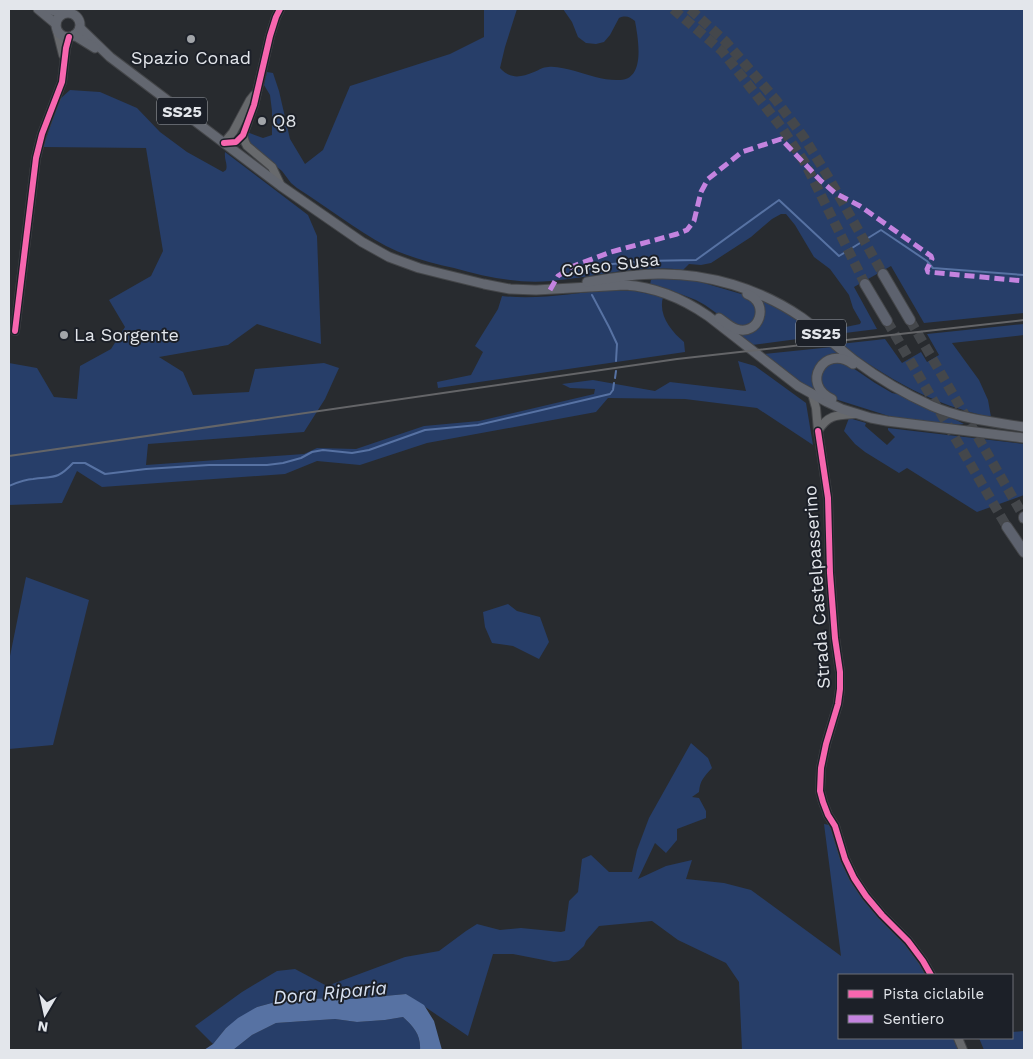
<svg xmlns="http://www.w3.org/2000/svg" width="1033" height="1059" font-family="'Work Sans',sans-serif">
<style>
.green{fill:#273e69}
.water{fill:#5772a3}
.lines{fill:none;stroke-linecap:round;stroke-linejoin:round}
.stream{stroke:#5772a3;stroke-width:2}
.highway-tunnel{stroke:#44474b;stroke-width:10;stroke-dasharray:10 5;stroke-linecap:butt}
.minor-casing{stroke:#444649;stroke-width:10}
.major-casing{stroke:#444649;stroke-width:11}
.highway-casing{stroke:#444649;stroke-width:12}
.minor{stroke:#67696c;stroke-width:8}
.major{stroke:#636770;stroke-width:9}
.highway{stroke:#5d626e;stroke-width:10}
.rail{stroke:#646568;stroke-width:2}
.quiet{stroke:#c483df;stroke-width:5;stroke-dasharray:10 5;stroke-linecap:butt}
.cycleway-casing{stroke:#1c2028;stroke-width:9}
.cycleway{stroke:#f766af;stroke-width:6}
.poi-dot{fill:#a2a5a9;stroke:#1c2028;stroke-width:2}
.labels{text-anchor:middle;stroke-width:4;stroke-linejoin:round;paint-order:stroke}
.shield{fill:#1c2028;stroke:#a7abb0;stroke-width:1}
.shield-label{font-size:16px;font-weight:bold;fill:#e3e6eb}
.poi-label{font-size:18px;fill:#e3e6eb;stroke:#1c2028;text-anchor:start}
.street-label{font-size:18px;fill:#e3e6eb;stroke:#1c2028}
.water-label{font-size:19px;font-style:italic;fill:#d9e2f2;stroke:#1c2028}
</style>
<rect width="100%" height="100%" fill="#282b2f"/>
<g class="green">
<path d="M484,9H517L505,47L500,68C510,79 520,78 534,72C539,70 543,67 548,67C557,66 566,69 575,71C589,75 605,81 620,80C646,79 638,38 635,21C630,17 626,15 619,18L610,35L604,42L596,44L586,43L578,37L572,22L563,9H1024V313L924,323L891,266L854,287L877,329L837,334L836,329L860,324L861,322L853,308L849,295L830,269L814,257L795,225L786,214H781L772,219L751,237L711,263L701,265L689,264L683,270C639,264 595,277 551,281C518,284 486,277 454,268C431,263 408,257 386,246C355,229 327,207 297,188L291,183L282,171L249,144L246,135L247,132L263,138L272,135V111L270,95L264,85L267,72L273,73L279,91L290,139L305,164L323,150L350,86L450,54L484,37Z"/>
<path d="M70,90L100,92L137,108L160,132L187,152L223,172L226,170C228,164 224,160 225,152L308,215L317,236L321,344L257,324L228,345L159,357L183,372L193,395L249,392L255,369L324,363L339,368L325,399L304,432L148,444L146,465L304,454L317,448L356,449L424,426L479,421L594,394L595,389L570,388L562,384L593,380L655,391L670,382L746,391L738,361L755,366L806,403L813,445L757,408L685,399L608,398L596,412L427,443L360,465L317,461L285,474L102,487L77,471L62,503L9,505V363L37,368L54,397L77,399L80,366L111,349L125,327L109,300L151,276L163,251L146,148L43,147L60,99Z"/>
<path d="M653,278H676L697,281L748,296L756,304V320L743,328L729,322L705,305L696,300L665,288L650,285L651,280Z"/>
<path d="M610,290L635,291L663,297C658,315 671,331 684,342L685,352L438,388L437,382L471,375L483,352L475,346L498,309L502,296C539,300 574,293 610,290Z"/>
<path d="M758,298L793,317L820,336L752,345L736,332L757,328Z"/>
<path d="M1024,324V335L952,343L979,380L988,400L991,417C934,406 887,378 840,344L885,339L902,363L921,352L927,362L939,355L927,334Z"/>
<path d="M832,347L843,356L820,363L818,393L794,378L764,354Z"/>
<path d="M837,362L850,366L875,383L892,393L901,395L938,414L956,420L964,424L955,425L892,417L835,399L822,387C820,372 820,366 837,362Z"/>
<path d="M849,418L866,423L865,426L887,445L895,437L888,430V428L1024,444V495L977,512L907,468L899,473L865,452L855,444L844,431Z"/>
<path d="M26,577L89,600L53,745L9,749V661Z"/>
<path d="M508,604L517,611L540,617L549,642L539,659L513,646L492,643L485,627L483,612Z"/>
<path d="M691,743L708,758L712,768C704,777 700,780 699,792L692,797L699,798L706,811V818L677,829V840L666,853L655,843L638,879L666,866L692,860L686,879L724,883L751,890L841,956L824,824L835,826L847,864L881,912L929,975H839V1038H957L963,1050H742L739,982L726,963L678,940L652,921L599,926L586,941L584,946L569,960L554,962L513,954H493L468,1036L406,994L352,999L330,998L279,1001L257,1007L226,1028L213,1044L195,1026L242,992L277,971L295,969L327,986L405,957L439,951L466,931L477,924L500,930L521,928L561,932L565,931L569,901L578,892L582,859L591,855L609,872H632L637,850L649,818Z"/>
<path d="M403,1017C414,1027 421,1035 420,1050H233L252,1035L276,1023L335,1019L357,1022L385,1020Z"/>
<path d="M1024,1031V1050H984L979,1038H1012V1032Z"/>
</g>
<path class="water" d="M406,994L424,1005L434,1021L442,1050H420C421,1035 414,1027 403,1017L385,1020L357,1022L335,1019L276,1023L252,1035L233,1050H204L213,1044L226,1028L238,1018L257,1007L279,1001L330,998L352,999Z"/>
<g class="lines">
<g class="stream">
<path d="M587,272L591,266L644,261L696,260L779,200L839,256L881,230L927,261L933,268L1024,275"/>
<path d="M592,295L609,327L617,344L616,361"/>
<path d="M615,378L616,371"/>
<path d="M9,486C16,483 25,479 33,479C54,476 57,480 73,463H85L105,474L146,469L209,465H267L283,463L301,458L312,452L323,450L352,453L369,450L425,430L478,425L610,394L613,390L614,383"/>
</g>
<g class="highway-tunnel">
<path d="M673,9L722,51L782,128L805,163L865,284"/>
<path d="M690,9L726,42L776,100L805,139L830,180L883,274"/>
<path d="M910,320L1024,517"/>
<path d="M887,321L1007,527"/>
</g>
<g class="minor-casing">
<g id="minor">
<path d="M57,31L63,55"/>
<path d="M243,135L245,142L247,146L272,167L281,186"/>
<path d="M224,143L236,142L243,135L254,105L270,36L276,17L280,9"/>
<path d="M224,143L233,132L250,100L254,95"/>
<path d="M15,331L36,158L42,134L62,82L66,48L69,37"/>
<path d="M812,394L816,408L818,431C828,414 838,415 855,414"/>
<path d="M818,431L828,498L830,573L835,638L840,672V689L838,704L826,744L821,768L820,791L823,802L828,815L835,826L845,859L854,878L866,896L882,915L908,941L923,961L931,975"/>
<path d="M958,1038L963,1050"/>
</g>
</g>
<g class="major-casing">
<g id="major">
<path d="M38,9L56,24"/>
<path d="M50,9L62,14"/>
<circle cx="68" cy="25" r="12"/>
<path d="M80,28L110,57L281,186L362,242L389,257L419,268L443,274L484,284L510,289L536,290L625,285C656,287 682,298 708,316L798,386L827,402L842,409L871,418L887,421L1024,438"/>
<path d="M74,35L95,48"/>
<path d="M587,282C610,278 634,274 658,274C708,273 760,289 801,317C819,330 836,346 854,360C878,378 905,394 932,406C962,419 993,422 1024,427"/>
<path d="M719,318C725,322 730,327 736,329C759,337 771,303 747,294"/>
<path d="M832,399C800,385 824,343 853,364"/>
</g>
</g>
<g class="highway-casing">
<g id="highway">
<path d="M883,274L910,320"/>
<path d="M865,284L887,321"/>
<path d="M1024,517V518"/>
<path d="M1007,527L1024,552"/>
</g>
</g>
<use href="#minor" class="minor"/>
<use href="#major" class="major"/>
<use href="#highway" class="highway"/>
<path class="rail" d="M9,456L677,359L1024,320"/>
<path class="quiet" d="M550,290L558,276L571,267L611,252L677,234L687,230L694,221L701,192L708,179L742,152L781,139L821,181L835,193L860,206L931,256L932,259L927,269L928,272L1024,281"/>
<g class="cycleway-casing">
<g id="cycleway">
<path d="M224,143L236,142L243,135L254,105L270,36L276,17L280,9"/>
<path d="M15,331L36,158L42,134L62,82L66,48L69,37"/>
<path d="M818,431L828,498L830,573L835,638L840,672V689L838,704L826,744L821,768L820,791L823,802L828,815L835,826L845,859L854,878L866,896L882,915L908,941L923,961L931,975"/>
</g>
</g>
<use href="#cycleway" class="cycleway"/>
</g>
<g class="poi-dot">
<circle cx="191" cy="39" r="5"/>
<circle cx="262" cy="121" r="5"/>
<circle cx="64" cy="335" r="5"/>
</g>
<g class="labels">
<g class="shield">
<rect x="157" y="97.5" width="50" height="27" rx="4"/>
<rect x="796" y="319.5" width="50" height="27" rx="4"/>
</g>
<g class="shield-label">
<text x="182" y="117">SS25</text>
<text x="821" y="339">SS25</text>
</g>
<g class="poi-label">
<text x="191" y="64" text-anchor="middle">Spazio Conad</text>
<text x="272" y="127">Q8</text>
<text x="74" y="341">La Sorgente</text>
</g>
<g class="street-label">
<text transform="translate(610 265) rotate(-7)" y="6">Corso Susa</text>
<text transform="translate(817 587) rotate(-94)" y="6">Strada Castelpasserino</text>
</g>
<g class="water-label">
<text transform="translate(330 992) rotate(-5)" y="7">Dora Riparia</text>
</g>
</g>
<rect width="1033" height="1059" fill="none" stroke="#e3e6eb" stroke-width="20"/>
<rect x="838" y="974" width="175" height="65" fill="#1c2028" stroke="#6c6f76"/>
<rect x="848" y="990" width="25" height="8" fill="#f766af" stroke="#6c6f76"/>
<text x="883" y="999" font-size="15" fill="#e3e6eb">Pista ciclabile</text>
<rect x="848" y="1015" width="25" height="8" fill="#c483df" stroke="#6c6f76"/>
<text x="883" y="1024" font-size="15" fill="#e3e6eb">Sentiero</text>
<g transform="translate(45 1014) rotate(189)" stroke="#1c2028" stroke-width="4" paint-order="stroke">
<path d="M0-4L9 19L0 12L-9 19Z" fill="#e3e6eb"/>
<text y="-8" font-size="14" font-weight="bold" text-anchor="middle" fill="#e3e6eb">N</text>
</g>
</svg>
